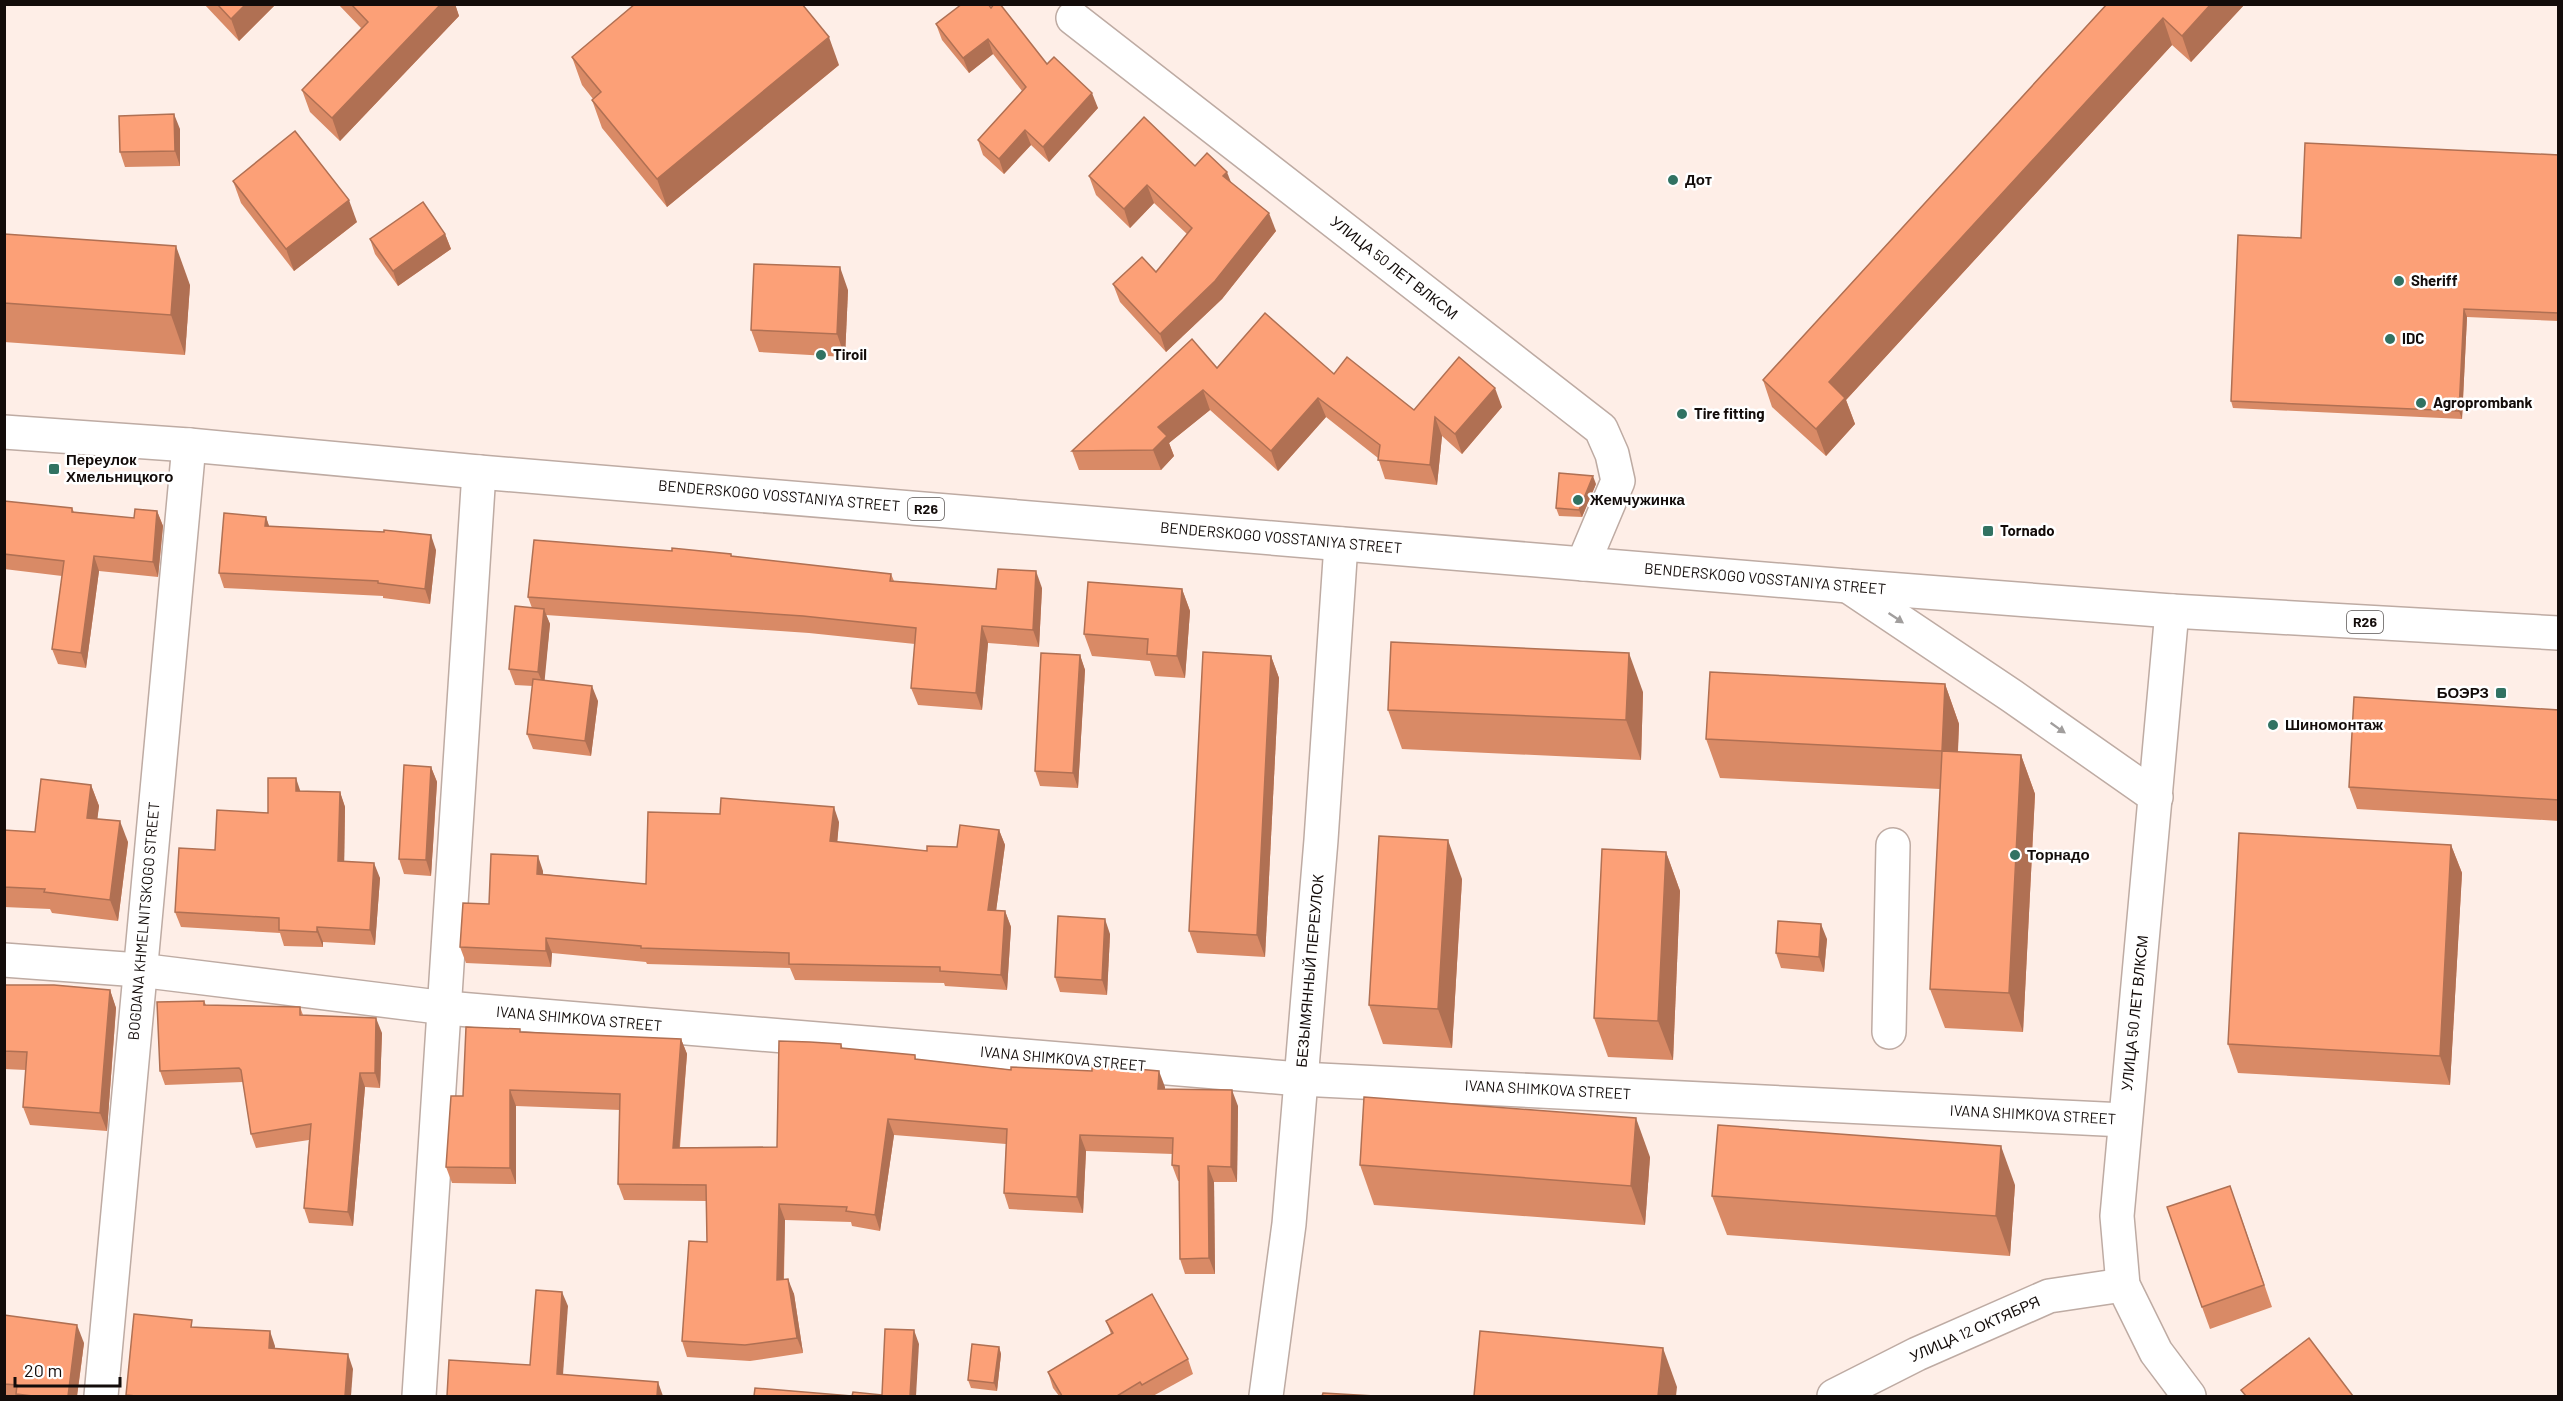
<svg xmlns="http://www.w3.org/2000/svg" width="2563" height="1401" font-family="Barlow,sans-serif">
<style>
.lines{fill:none;stroke-linecap:round;stroke-linejoin:round}
.street-casing{stroke:#beaba3;stroke-width:36}
.secondary-casing{stroke:#beaba3;stroke-width:36}
.primary-casing{stroke:#beaba3;stroke-width:36}
.street{stroke:#fff;stroke-width:33}
.secondary{stroke:#fff;stroke-width:33}
.primary{stroke:#fff;stroke-width:33}
.wall{fill:#d98a66}
.shaded-wall{fill:#b07053}
.building{fill:#fca077;stroke:#b07053;stroke-width:1.5}
.oneway{fill:#a19e9d}
.poi-dot{fill:#317262;stroke:#fff;stroke-width:2}
.labels{text-anchor:middle;stroke-width:5;stroke-linejoin:round;paint-order:stroke}
.shield{fill:#fff;stroke:#5a5554;stroke-width:1.5}
.shield-label{font-size:14px;font-weight:bold;fill:#130c0a}
.poi-label{font-size:15px;font-weight:bold;fill:#130c0a;stroke:#fff;text-anchor:start}
.street-label{font-size:15px;fill:#130c0a;stroke:#fff}
</style>
<rect width="100%" height="100%" fill="#feeee7"/>
<g class="lines">
<g class="street-casing">
<g id="street">
<path d="M1073,18L1601,429L1612,454L1618,481L1583,564"/>
<path d="M4,960L139,970L446,1008L1300,1079L2124,1120"/>
<path d="M1889,1032L1893,845"/>
<path d="M101,1396L189,445"/>
<path d="M419,1396L479,472"/>
<path d="M1266,1396L1289,1224L1321,840L1341,544"/>
<path d="M1834,1396L1917,1354L2049,1296L2123,1285"/>
</g>
</g>
<g class="secondary-casing">
<g id="secondary">
<path d="M1848,586L2012,696L2156,797"/>
<path d="M2172,611L2117,1216L2123,1285L2156,1352L2189,1396"/>
</g>
</g>
<g class="primary-casing">
<path id="primary" d="M4,432L189,445L479,472L1848,586L2172,611L2558,633"/>
</g>
<use href="#street" class="street"/>
<use href="#secondary" class="secondary"/>
<use href="#primary" class="primary"/>
</g>
<g class="wall">
<path d="M204,4H276L239,41Z"/>
<path d="M338,4H455L459,16L340,141L310,112L302,90L361,28Z"/>
<path d="M2107,4H2245L2191,62L2172,45L1846,400L1855,424L1826,456L1772,407L1763,380Z"/>
<path d="M991,8L1047,64L1098,108L1049,162L1031,145L1004,174L983,155L978,140L1022,91L993,54L969,73L942,40L936,24Z"/>
<path d="M572,57L839,65L667,207L602,128L592,100L593,99L582,85Z"/>
<path d="M180,129V166L125,167L120,152Z"/>
<path d="M2559,155V321L2467,317L2462,419L2233,408L2231,401L2301,238Z"/>
<path d="M1195,166L1230,182L1276,231L1222,299L1166,352L1120,302L1113,284L1156,272L1187,234L1154,203L1130,228L1096,195L1089,176Z"/>
<path d="M233,181L357,222L294,271L241,203Z"/>
<path d="M4,234L190,285L185,355L4,342Z"/>
<path d="M445,234L451,249L398,286L375,254L370,239Z"/>
<path d="M848,290L845,357L759,352L751,330Z"/>
<path d="M1217,368L1334,374L1414,410L1502,407L1462,454L1442,436L1437,485L1385,479L1378,458L1326,417L1278,471L1210,410L1169,443L1174,456L1161,470H1079L1072,451Z"/>
<path d="M1596,484L1582,517L1559,516L1556,508Z"/>
<path d="M4,501L72,508L74,512L134,518L157,511L163,526L158,577L99,571L86,668L58,664L52,649L62,576L4,569Z"/>
<path d="M266,517L269,526L436,550L430,604L383,598V596L224,588L219,573Z"/>
<path d="M731,554L732,556L891,574L894,581L996,589L1042,588L1039,647L988,643L982,710L918,705L911,688L915,644L809,633L546,615L550,624L544,680L598,701L591,756L533,749L527,734L533,686L515,685L509,669L532,608L528,597Z"/>
<path d="M1182,589L1190,611L1185,678L1155,676L1150,661L1092,656L1084,634Z"/>
<path d="M1080,655L1085,670L1078,788L1040,786L1035,771Z"/>
<path d="M1271,656L1279,678L1265,957L1197,953L1189,931Z"/>
<path d="M1945,684L1959,724L1958,752L2021,755L2035,794L2023,1032L1945,1028L1930,989L1940,789L1720,778L1706,739Z"/>
<path d="M1643,692L1641,760L1402,749L1388,710Z"/>
<path d="M2559,710V821L2357,809L2349,787Z"/>
<path d="M431,767L437,782L431,876L404,874L399,859Z"/>
<path d="M91,785L99,806L97,819L128,842L118,921L52,913L50,909L4,907V830L35,832Z"/>
<path d="M300,791L340,792L345,807L344,861L380,878L375,945L323,942V947L284,946L280,933L181,927L175,912L215,850Z"/>
<path d="M839,822L837,842L927,851L957,847L999,830L1005,845L996,911H1005L1011,927L1007,990L945,986L944,983L795,980L790,968L647,964L646,962L552,953L551,967L466,963L460,947L489,904L543,871V874L646,884Z"/>
<path d="M2451,845L2462,873L2450,1085L2238,1073L2228,1044Z"/>
<path d="M1666,852L1680,891L1673,1060L1608,1057L1594,1018Z"/>
<path d="M1462,879L1452,1048L1383,1044L1369,1005Z"/>
<path d="M1110,934L1107,995L1060,992L1055,977Z"/>
<path d="M1827,939L1824,972L1781,968L1776,953Z"/>
<path d="M4,985L110,990L116,1008L107,1131L30,1125L23,1107L26,1070L4,1069Z"/>
<path d="M204,1001L206,1005L300,1007L303,1015L382,1033L380,1088L365,1087L353,1226L309,1223L304,1208L309,1140L256,1148L251,1134L243,1082L165,1085L160,1071Z"/>
<path d="M521,1032L681,1039L687,1054L680,1147H777L841,1044L843,1049L915,1055L916,1059L1165,1087V1089L1238,1106L1237,1182H1214L1215,1274H1185L1180,1259L1179,1181H1178L1172,1165L1173,1154L1086,1151L1083,1213L1009,1209L1004,1193L1006,1144L894,1135L880,1231L852,1226L851,1222L785,1220L784,1279L794,1294L803,1353L750,1361L687,1357L682,1341L707,1242L706,1201L624,1200L618,1184L620,1110L516,1106V1184L452,1183L446,1167L463,1096Z"/>
<path d="M1650,1157L1645,1225L1374,1205L1360,1165Z"/>
<path d="M2015,1185L2010,1256L1727,1235L1712,1196Z"/>
<path d="M2238,1208L2272,1307L2210,1329L2202,1307Z"/>
<path d="M4,1315L84,1343L77,1396H4Z"/>
<path d="M1106,1321L1188,1359L1193,1374L1153,1396H1059L1053,1388L1048,1372L1111,1334Z"/>
<path d="M999,1347L1001,1354L997,1391L971,1388L968,1380Z"/>
</g>
<g class="shaded-wall">
<path d="M246,4H276L239,41L231,19Z"/>
<path d="M441,4H455L459,16L340,141L332,118Z"/>
<path d="M2211,4H2245L2191,62L2182,36Z"/>
<path d="M2163,18L2172,45L1846,400L1855,424L1826,456L1816,429L1829,382Z"/>
<path d="M829,37L839,65L667,207L657,179Z"/>
<path d="M988,39L993,54L969,73L963,58Z"/>
<path d="M1092,93L1098,108L1049,162L1043,147Z"/>
<path d="M174,114L180,129V166L175,151Z"/>
<path d="M1025,130L1031,145L1004,174L999,159Z"/>
<path d="M1227,172L1234,190L1223,176Z"/>
<path d="M1147,185L1154,203L1130,228L1124,209Z"/>
<path d="M349,200L357,222L294,271L286,249Z"/>
<path d="M1269,213L1276,231L1222,299L1166,352L1160,334Z"/>
<path d="M445,234L451,249L398,286L393,271Z"/>
<path d="M176,246L190,285L185,355L171,315Z"/>
<path d="M840,267L848,290L845,357L837,334Z"/>
<path d="M2464,309L2467,317L2462,419L2459,411Z"/>
<path d="M1495,388L1502,407L1462,454L1455,434Z"/>
<path d="M1203,390L1210,410L1169,443L1174,456L1161,470L1153,450L1158,427Z"/>
<path d="M1318,398L1326,417L1278,471L1271,451Z"/>
<path d="M1435,417L1442,436L1437,485L1430,465Z"/>
<path d="M1593,476L1596,484L1582,517L1579,510Z"/>
<path d="M157,511L163,526L158,577L153,562Z"/>
<path d="M266,517L271,532L265,526Z"/>
<path d="M431,535L436,550L430,604L425,589Z"/>
<path d="M94,556L99,571L86,668L81,653Z"/>
<path d="M1036,571L1042,588L1039,647L1033,630Z"/>
<path d="M1182,589L1190,611L1185,678L1177,656Z"/>
<path d="M544,609L550,624L544,687L538,672Z"/>
<path d="M982,626L988,643L982,710L976,693Z"/>
<path d="M1629,653L1643,692L1641,760L1626,720Z"/>
<path d="M1080,655L1085,670L1078,788L1073,773Z"/>
<path d="M1271,656L1279,678L1265,957L1257,935Z"/>
<path d="M1945,684L1959,724L1956,790L1942,751Z"/>
<path d="M592,686L598,701L591,756L585,741Z"/>
<path d="M2021,755L2035,794L2023,1032L2009,993Z"/>
<path d="M431,767L437,782L431,876L426,860Z"/>
<path d="M296,778L301,793L296,791Z"/>
<path d="M91,785L99,806L95,838L87,818Z"/>
<path d="M340,792L345,807L344,876L338,861Z"/>
<path d="M834,807L839,822L836,857L830,841Z"/>
<path d="M120,821L128,842L118,921L110,900Z"/>
<path d="M999,830L1005,845L994,926L988,910Z"/>
<path d="M1448,840L1462,879L1452,1048L1438,1009Z"/>
<path d="M2451,845L2462,873L2450,1085L2440,1056Z"/>
<path d="M1666,852L1680,891L1673,1060L1658,1021Z"/>
<path d="M538,856L543,871V889L537,874Z"/>
<path d="M374,863L380,878L375,945L370,930Z"/>
<path d="M1005,911L1011,927L1007,990L1001,975Z"/>
<path d="M1105,919L1110,934L1107,995L1102,980Z"/>
<path d="M1821,924L1827,939L1824,972L1819,957Z"/>
<path d="M317,927L323,942V947L317,932Z"/>
<path d="M546,938L552,953L551,967L546,951Z"/>
<path d="M110,990L116,1008L107,1131L100,1113Z"/>
<path d="M376,1018L382,1033L380,1088L375,1073Z"/>
<path d="M681,1039L687,1054L678,1163L673,1148Z"/>
<path d="M1159,1071L1165,1087L1164,1105L1158,1089Z"/>
<path d="M360,1073L365,1087L353,1226L348,1212Z"/>
<path d="M510,1090L516,1106V1184L510,1168Z"/>
<path d="M1232,1090L1238,1106L1237,1182L1231,1167Z"/>
<path d="M1636,1118L1650,1157L1645,1225L1631,1186Z"/>
<path d="M888,1119L894,1135L880,1231L875,1215Z"/>
<path d="M1080,1135L1086,1151L1083,1213L1077,1197Z"/>
<path d="M2001,1146L2015,1185L2010,1256L1996,1216Z"/>
<path d="M1208,1166L1214,1182L1215,1274L1209,1258Z"/>
<path d="M779,1204L785,1220L783,1296L777,1280Z"/>
<path d="M788,1279L794,1294L803,1353L797,1338Z"/>
<path d="M562,1292L568,1306L562,1388L557,1374Z"/>
<path d="M77,1325L84,1343L77,1396H68Z"/>
<path d="M914,1330L919,1344L916,1396H910Z"/>
<path d="M270,1331L275,1346L274,1363L269,1348Z"/>
<path d="M999,1347L1001,1354L997,1391L994,1383Z"/>
<path d="M1663,1348L1677,1387L1676,1396H1658Z"/>
<path d="M348,1354L353,1369L351,1396H345Z"/>
<path d="M658,1382L663,1396H657Z"/>
</g>
<g class="building">
<path d="M217,4H246L231,19Z"/>
<path d="M351,4H441L332,118L302,90L368,22Z"/>
<path d="M635,4H802L829,37L657,179L592,100L601,92L572,57Z"/>
<path d="M962,4H988L991,8L994,4H1000L1047,64L1054,57L1092,93L1043,147L1025,130L999,159L978,140L1026,87L988,39L963,58L936,24Z"/>
<path d="M2107,4H2211L2182,36L2163,18L1829,382L1845,398L1816,429L1763,380Z"/>
<path d="M174,114L175,151L120,152L119,116Z"/>
<path d="M1144,117L1195,166L1207,153L1227,172L1223,176L1269,213L1215,281L1160,334L1113,284L1142,257L1156,272L1192,228L1147,185L1124,209L1089,176Z"/>
<path d="M295,131L349,200L286,249L233,181Z"/>
<path d="M2305,143L2559,155V313L2464,309L2459,411L2231,401L2238,235L2301,238Z"/>
<path d="M423,202L445,234L393,271L370,239Z"/>
<path d="M4,234L176,246L171,315L4,303Z"/>
<path d="M754,264L840,267L837,334L751,330Z"/>
<path d="M1265,313L1334,374L1347,357L1414,410L1459,357L1495,388L1455,434L1435,417L1430,465L1378,460L1380,445L1318,398L1271,451L1203,390L1158,427L1167,436L1153,450L1072,451L1192,339L1217,368Z"/>
<path d="M1559,473L1593,476L1579,510L1556,508Z"/>
<path d="M4,501L72,508V512L134,518L135,509L157,511L153,562L94,556L81,653L52,649L64,561L4,554Z"/>
<path d="M224,513L266,517L265,526L384,532V530L431,535L425,589L378,583V581L219,573Z"/>
<path d="M534,540L672,551V548L731,554V556L891,574L890,581L996,589L998,569L1036,571L1033,630L982,626L976,693L911,688L916,628L803,616L528,597Z"/>
<path d="M1088,582L1182,589L1177,656L1147,654L1148,639L1084,634Z"/>
<path d="M515,606L544,609L538,672L509,669Z"/>
<path d="M1391,642L1629,653L1626,720L1388,710Z"/>
<path d="M1203,652L1271,656L1257,935L1189,931Z"/>
<path d="M1041,653L1080,655L1073,773L1035,771Z"/>
<path d="M1710,672L1945,684L1942,751L1706,739Z"/>
<path d="M533,679L592,686L585,741L527,734Z"/>
<path d="M2354,697L2559,710V800L2349,787Z"/>
<path d="M1942,751L2021,755L2009,993L1930,989Z"/>
<path d="M404,765L431,767L426,860L399,859Z"/>
<path d="M268,778H296V791L340,792L338,861L374,863L370,930L317,927V932L279,930V918L175,912L179,848L215,850L217,810L268,813Z"/>
<path d="M41,779L91,785L87,818L120,821L110,900L44,892L45,889L4,887V830L35,832Z"/>
<path d="M721,798L834,807L830,841L927,851V846L957,847L960,825L999,830L988,910L1005,911L1001,975L940,971V967L789,964V953L641,948V946L546,938V951L460,947L463,903L489,904L491,854L538,856L537,874L646,884L648,812L720,814Z"/>
<path d="M2239,833L2451,845L2440,1056L2228,1044Z"/>
<path d="M1379,836L1448,840L1438,1009L1369,1005Z"/>
<path d="M1602,849L1666,852L1658,1021L1594,1018Z"/>
<path d="M1058,916L1105,919L1102,980L1055,977Z"/>
<path d="M1778,921L1821,924L1819,957L1776,953Z"/>
<path d="M4,985H54L110,990L100,1113L23,1107L27,1052L4,1051Z"/>
<path d="M204,1001V1005L300,1007V1015L376,1018L375,1073H360L348,1212L304,1208L311,1124L251,1134L241,1070L239,1068L160,1071L157,1002Z"/>
<path d="M466,1027L520,1029V1032L681,1039L673,1148L777,1147L779,1041L810,1042L841,1044V1048L915,1055V1059L1011,1070V1067L1092,1071V1065L1159,1071L1158,1089L1232,1090L1231,1167L1208,1166L1209,1258L1180,1259L1179,1166L1172,1165L1173,1138L1080,1135L1077,1197L1004,1193L1007,1129L888,1119L875,1215L846,1211L847,1207L779,1204L777,1280L788,1279L797,1338L745,1345L682,1341L689,1241L707,1242L706,1185L618,1184L620,1094L510,1090V1168L446,1167L451,1096H463Z"/>
<path d="M1364,1097L1636,1118L1631,1186L1360,1165Z"/>
<path d="M1718,1125L2001,1146L1996,1216L1712,1196Z"/>
<path d="M2230,1186L2264,1285L2202,1307L2167,1207Z"/>
<path d="M536,1290L562,1292L557,1374L658,1382L657,1396H447L449,1360L530,1365Z"/>
<path d="M1152,1294L1188,1359L1142,1385L1140,1382L1117,1396H1062L1048,1372L1113,1333L1106,1321Z"/>
<path d="M134,1314L192,1320L191,1327L270,1331L269,1348L348,1354L345,1396H136L126,1395Z"/>
<path d="M4,1315L77,1325L68,1396H33L16,1394L17,1385L4,1384Z"/>
<path d="M885,1329L914,1330L910,1396H754L755,1388L852,1396L853,1392L882,1395Z"/>
<path d="M1480,1331L1663,1348L1658,1396H1474Z"/>
<path d="M2309,1338L2353,1396H2246L2241,1390Z"/>
<path d="M972,1344L999,1347L994,1383L968,1380Z"/>
<path d="M1323,1393L1375,1396H1322Z"/>
</g>
<defs><path id="oneway-solid" d="M-6-.8H1V-3.2L6.5 0L1 3.2V.8H-6Z" transform="scale(1.5)"/></defs>
<g class="oneway">
<use href="#oneway-solid" transform="translate(1896 618) rotate(34)"/>
<use href="#oneway-solid" transform="translate(2058 728) rotate(35)"/>
</g>
<g class="poi-dot">
<circle cx="1673" cy="180" r="6"/>
<circle cx="2399" cy="281" r="6"/>
<circle cx="2390" cy="339" r="6"/>
<circle cx="821" cy="355" r="6"/>
<circle cx="2421" cy="403" r="6"/>
<circle cx="1682" cy="414" r="6"/>
<rect x="48" y="463" width="12" height="12" rx="3"/>
<circle cx="1578" cy="500" r="6"/>
<rect x="1982" y="525" width="12" height="12" rx="3"/>
<rect x="2495" y="687" width="12" height="12" rx="3"/>
<circle cx="2273" cy="725" r="6"/>
<circle cx="2015" cy="855" r="6"/>
</g>
<g class="labels">
<g class="shield">
<rect x="908" y="498" width="36" height="22" rx="4.5"/>
<rect x="2347" y="611" width="36" height="22" rx="4.5"/>
</g>
<g class="shield-label">
<text x="926" y="514">R26</text>
<text x="2365" y="627">R26</text>
</g>
<g class="poi-label">
<text x="1685" y="185">Дот</text>
<text x="2411" y="286">Sheriff</text>
<text x="2402" y="344">IDC</text>
<text x="833" y="360">Tiroil</text>
<text x="2433" y="408">Agroprombank</text>
<text x="1694" y="419">Tire fitting</text>
<text x="66" y="465">Переулок<tspan x="66" dy="17">Хмельницкого</tspan></text>
<text x="1590" y="505">Жемчужинка</text>
<text x="2000" y="536">Tornado</text>
<text x="2489" y="698" text-anchor="end">БОЭРЗ</text>
<text x="2285" y="730">Шиномонтаж</text>
<text x="2027" y="860">Торнадо</text>
</g>
<g class="street-label">
<text transform="translate(1394 268) rotate(38)" y="5">УЛИЦА 50 ЛЕТ ВЛКСМ</text>
<text transform="translate(779 496) rotate(5)" y="5">BENDERSKOGO VOSSTANIYA STREET</text>
<text transform="translate(1281 538) rotate(5)" y="5">BENDERSKOGO VOSSTANIYA STREET</text>
<text transform="translate(1765 579) rotate(5)" y="5">BENDERSKOGO VOSSTANIYA STREET</text>
<text transform="translate(144 921) rotate(-85)" y="5">BOGDANA KHMELNITSKOGO STREET</text>
<text transform="translate(1310 971) rotate(-85)" y="5">БЕЗЫМЯННЫЙ ПЕРЕУЛОК</text>
<text transform="translate(2135 1013) rotate(-84)" y="5">УЛИЦА 50 ЛЕТ ВЛКСМ</text>
<text transform="translate(579 1019) rotate(5)" y="5">IVANA SHIMKOVA STREET</text>
<text transform="translate(1063 1059) rotate(5)" y="5">IVANA SHIMKOVA STREET</text>
<text transform="translate(1548 1090) rotate(3)" y="5">IVANA SHIMKOVA STREET</text>
<text transform="translate(2033 1115) rotate(3)" y="5">IVANA SHIMKOVA STREET</text>
<text transform="translate(1975 1329) rotate(-24)" y="5">УЛИЦА 12 ОКТЯБРЯ</text>
</g>
</g>
<rect width="2563" height="1401" fill="none" stroke="#130c0a" stroke-width="12"/>
<path d="M15 1377v9h105v-9" fill="none" stroke="#130c0a" stroke-width="3"/>
<text x="24" y="1377" font-size="18" fill="#130c0a" stroke="#ffffff" stroke-width="4.5" paint-order="stroke">20 m</text>
</svg>
